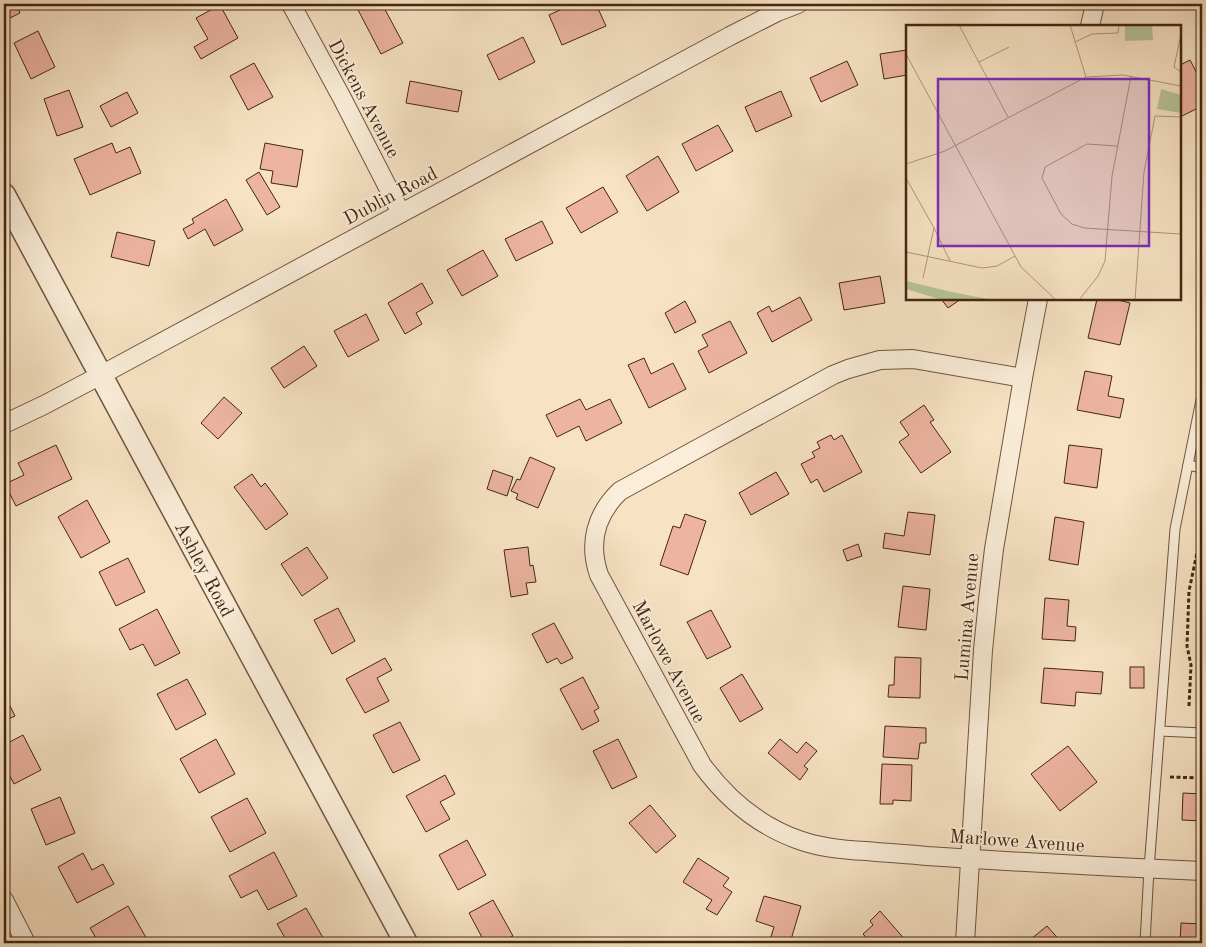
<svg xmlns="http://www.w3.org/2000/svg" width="1206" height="947" font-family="'Old Standard TT',serif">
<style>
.building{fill:#edb4a2;stroke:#432612}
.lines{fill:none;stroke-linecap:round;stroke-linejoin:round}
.service-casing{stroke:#70553e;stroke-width:11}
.minor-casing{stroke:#70553e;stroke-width:20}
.tertiary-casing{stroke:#70553e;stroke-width:25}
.path{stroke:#432612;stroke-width:3;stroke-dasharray:4 2.5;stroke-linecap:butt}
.service{stroke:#faedd9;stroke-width:9}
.minor{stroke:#faedd9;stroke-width:18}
.tertiary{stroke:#faedd9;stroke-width:22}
.labels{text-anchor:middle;stroke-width:4;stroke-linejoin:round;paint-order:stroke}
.street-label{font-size:19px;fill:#432612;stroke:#faedd9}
.inset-road{fill:none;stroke:#af977d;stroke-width:1}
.view{fill:#7b2cbf;fill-opacity:0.15;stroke:#7b2cbf;stroke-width:2.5}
.inset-edge{fill:none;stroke:#432612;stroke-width:2.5}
</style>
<rect width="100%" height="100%" fill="#f7e3c4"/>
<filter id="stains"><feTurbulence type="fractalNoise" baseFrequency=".004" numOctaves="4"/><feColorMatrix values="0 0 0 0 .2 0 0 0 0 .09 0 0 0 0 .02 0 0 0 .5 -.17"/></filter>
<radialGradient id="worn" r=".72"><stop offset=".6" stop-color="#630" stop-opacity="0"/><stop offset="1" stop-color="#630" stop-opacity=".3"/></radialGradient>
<g class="building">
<path d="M4,4H16L20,13L4,21Z"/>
<path d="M361,4H382L403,43L381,54L356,6Z"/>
<path d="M573,4H596L606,26L562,45L549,15Z"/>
<path d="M220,5L238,38L201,59L194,47L208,39L196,18Z"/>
<path d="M38,31L55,67L31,79L14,43Z"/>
<path d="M523,37L535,62L499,80L487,55Z"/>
<path d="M907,50V75L884,79L880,54Z"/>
<path d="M1190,60L1202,83V106L1180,117V65Z"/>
<path d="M847,61L858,85L821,102L810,78Z"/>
<path d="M254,63L273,97L248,110L230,76Z"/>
<path d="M410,81L462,91L458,112L406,103Z"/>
<path d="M69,90L83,127L57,136L44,99Z"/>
<path d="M781,91L792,116L756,132L745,107Z"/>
<path d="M127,92L138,113L111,127L100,106Z"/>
<path d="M718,125L733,151L696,171L682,144Z"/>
<path d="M112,143L116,153L130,147L141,173L90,195L74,159Z"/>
<path d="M265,143L303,150L297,187L271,183L273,171L260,169Z"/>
<path d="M658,156L679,192L647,211L626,176Z"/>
<path d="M259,172L280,207L267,215L246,180Z"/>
<path d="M603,187L618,212L581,233L566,208Z"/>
<path d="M226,199L243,230L214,246L205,229L188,239L183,229L194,223L192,219Z"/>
<path d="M542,221L553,243L516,261L505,239Z"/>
<path d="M117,232L155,241L149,266L111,257Z"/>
<path d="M483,250L498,276L462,296L447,270Z"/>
<path d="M880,276L885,303L844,310L839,283Z"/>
<path d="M422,283L433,303L416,313L422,324L405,334L388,303Z"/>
<path d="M800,297L812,320L772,342L757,313L769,306L772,312Z"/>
<path d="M941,299H961L948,308Z"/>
<path d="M1097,299H1114L1130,303L1120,345L1088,338Z"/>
<path d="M685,301L696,322L675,333L665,313Z"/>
<path d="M366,314L379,340L348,357L334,331Z"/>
<path d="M730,321L747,353L709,373L698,351L708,346L702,335Z"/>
<path d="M304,346L317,366L284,388L271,368Z"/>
<path d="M644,358L651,374L673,363L686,389L649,408L628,365Z"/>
<path d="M1085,371L1112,376L1108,396L1124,399L1120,418L1077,410Z"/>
<path d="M224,397L242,413L218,439L201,423Z"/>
<path d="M580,399L586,410L610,399L622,423L586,441L579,426L557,437L546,415Z"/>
<path d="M924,405L934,420L930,422L951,452L921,473L899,442L909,435L900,422Z"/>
<path d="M831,435L834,440L842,435L862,472L824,492L817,479L811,483L801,464L815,457L812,452L820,448L817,442Z"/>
<path d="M56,445L72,479L16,506L5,484L24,475L18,463Z"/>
<path d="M1069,445L1102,449L1097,488L1064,483Z"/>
<path d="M530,457L555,468L538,508L516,499L518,494L511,491L517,479L520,480Z"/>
<path d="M493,470L513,477L507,496L487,489Z"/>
<path d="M776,472L789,494L751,515L739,493Z"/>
<path d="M252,474L261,487L265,483L288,514L266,530L234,487Z"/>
<path d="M87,500L110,542L81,558L58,517Z"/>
<path d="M908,512L935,515L930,555L883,548L885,533L904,536Z"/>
<path d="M685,514L706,521L688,575L660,565L673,526L680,528Z"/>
<path d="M1055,517L1084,522L1078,565L1049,560Z"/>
<path d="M858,544L862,556L847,561L843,550Z"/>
<path d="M307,547L328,578L302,596L281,564Z"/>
<path d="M528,547L530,566L533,565L536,582L526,583L528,594L511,597L504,550Z"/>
<path d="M128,558L145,592L116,606L99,572Z"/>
<path d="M903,586L930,589L926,630L898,627Z"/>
<rect x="1201" y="589" width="1" height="25"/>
<path d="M1045,598L1069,600L1067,626L1076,627L1075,641L1042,639Z"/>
<path d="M338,608L355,641L332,654L314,620Z"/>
<path d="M157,609L180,653L155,666L143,644L130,650L119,629Z"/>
<path d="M711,610L731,647L707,659L687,622Z"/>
<path d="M1201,614H1202V639H1200Z"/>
<path d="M554,623L573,658L561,664L557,658L547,663L532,634Z"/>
<path d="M895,657L921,658L920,698L888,697L889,685H894Z"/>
<path d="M385,658L392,670L377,678L389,701L365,713L346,679Z"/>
<rect x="1130" y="667" width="14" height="21"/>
<path d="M1044,668L1103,672L1101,694L1076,692L1075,706L1041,703Z"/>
<path d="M742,674L763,709L740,722L720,688Z"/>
<path d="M583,677L599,708L594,711L599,721L582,730L560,689Z"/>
<path d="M187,679L206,714L176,730L157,694Z"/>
<path d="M4,694L15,716L4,721Z"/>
<path d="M400,722L420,760L393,773L373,735Z"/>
<path d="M885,726L926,728V743H920L918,759L883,757Z"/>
<path d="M23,735L41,770L14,784L4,765V745Z"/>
<path d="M216,739L235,774L199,793L180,759Z"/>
<path d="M618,739L637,777L612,789L593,751Z"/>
<path d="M780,739L797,753L806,742L817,751L804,766L808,769L800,780L768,753Z"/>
<path d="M1068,746L1097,782L1060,811L1031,774Z"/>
<path d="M882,764L912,765L911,801L893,800V804H880Z"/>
<path d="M445,775L455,794L440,802L450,819L426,832L406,796Z"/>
<path d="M1183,793L1202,794V821L1182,820Z"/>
<path d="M60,797L75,833L46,845L31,809Z"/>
<path d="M247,798L266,833L230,852L211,817Z"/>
<path d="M650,805L676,836L656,853L629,823Z"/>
<path d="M467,840L486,875L458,890L439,855Z"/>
<path d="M274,852L297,896L268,910L257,890L241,898L229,876Z"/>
<path d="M83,853L92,870L103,864L114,884L77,903L58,867Z"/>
<path d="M698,858L729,878L723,886L732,892L717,915L706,909L712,900L683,882Z"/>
<path d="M764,896L801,906L790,943H769L774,927L756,921Z"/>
<path d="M493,900L513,936L499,943H485L469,913Z"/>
<path d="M128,906L148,941L144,943H99L90,928Z"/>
<path d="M306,908L326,943H288L277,924Z"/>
<path d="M880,911L907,942L906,943H871L863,934L873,925L870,921Z"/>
<path d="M1181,923L1202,924V943H1180Z"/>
<path d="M1047,926L1062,943H1026Z"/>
</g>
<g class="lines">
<g class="service-casing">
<g id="service">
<path d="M1188,465L1202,468"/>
<path d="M1160,731L1202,733"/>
<path d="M1145,943L1149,869L1175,529L1202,395"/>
</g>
</g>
<g class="minor-casing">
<g id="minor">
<path d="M291,4L342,98L401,213"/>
<path d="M1090,26L1095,4"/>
<path d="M1023,378L913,359L880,360L848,369L833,375L620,491C596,514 588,543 599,575L702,765C727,799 759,826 799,840C821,848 843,850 866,851C886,853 906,854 927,856C1018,862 1110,867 1202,871"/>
<path d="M4,424L44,405L101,375L730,36L777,12L798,4"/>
<path d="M4,900L26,943"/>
<path d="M965,943L983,650L988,600L994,549L1023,378L1038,299"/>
</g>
</g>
<g class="tertiary-casing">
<path id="tertiary" d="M4,195L406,943"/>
</g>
<g class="path">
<path d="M1189,706L1191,665L1187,646L1189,591L1202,529"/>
<path d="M1170,777L1202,778"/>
</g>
<use href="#service" class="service"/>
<use href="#minor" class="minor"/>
<use href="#tertiary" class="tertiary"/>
</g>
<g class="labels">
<g class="street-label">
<text transform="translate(365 98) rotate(62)" y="7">Dickens Avenue</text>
<text transform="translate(390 195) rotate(-28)" y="7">Dublin Road</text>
<text transform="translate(205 569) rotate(62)" y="7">Ashley Road</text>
<text transform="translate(966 617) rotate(-85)" y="7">Lumina Avenue</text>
<text transform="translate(670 661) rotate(62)" y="7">Marlowe Avenue</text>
<text transform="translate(1017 840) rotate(4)" y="7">Marlowe Avenue</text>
</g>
</g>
<g transform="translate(906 25)">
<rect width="275" height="275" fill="#f7e3c4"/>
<path d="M219,0H246L247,15L219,16ZM255,64L275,70V88L251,84ZM0,256L46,267L87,275H36L0,264Z" fill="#b7c599"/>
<path class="inset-road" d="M53,0L102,92M164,0L180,52M275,9L268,42L275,47M169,17L186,9L212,8L213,0M0,29L115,242L150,275M73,37L103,22M211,121L181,119L139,142L136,153L155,189L166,199L178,203L275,209M0,139L39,126L180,52L217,50L275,61M0,153L28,203L17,253M28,203L44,236M0,227L76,243L91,241L109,231M173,275L192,251L199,236L206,151L225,51M229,275L238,147L249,91L275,92"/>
<path class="view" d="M32,54H243V221H32Z"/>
<rect width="275" height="275" class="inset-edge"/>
</g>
<rect width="1206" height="947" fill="none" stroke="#f7e3c4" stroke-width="20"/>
<rect x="5" y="5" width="1196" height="937" fill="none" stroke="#432612" stroke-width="2.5"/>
<rect x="10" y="10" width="1186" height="927" fill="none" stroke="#432612"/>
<rect width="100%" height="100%" filter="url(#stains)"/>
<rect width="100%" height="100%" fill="url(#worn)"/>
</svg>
